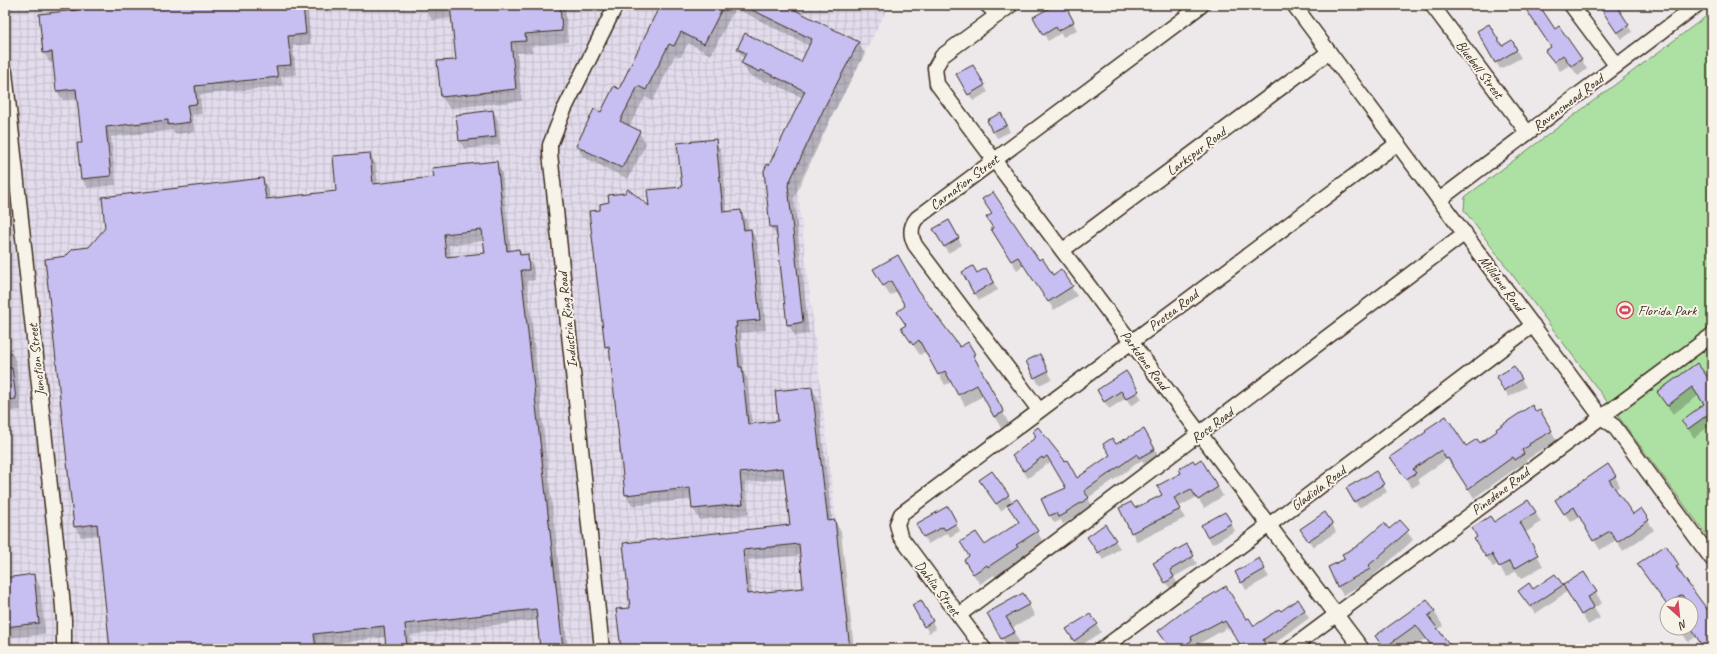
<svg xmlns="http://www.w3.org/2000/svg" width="1717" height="654" font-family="Caveat,sans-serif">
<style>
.industrial{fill:url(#industrial-grid)}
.green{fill:#ade1a3;stroke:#748660}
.shadow{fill:#0003;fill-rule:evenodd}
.building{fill:#c7bff1;stroke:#3b2a1e;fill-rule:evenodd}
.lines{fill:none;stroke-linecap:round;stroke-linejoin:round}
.minor-casing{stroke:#3b2a1e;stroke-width:17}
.minor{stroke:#f7f3e8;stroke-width:14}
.labels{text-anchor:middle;stroke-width:4;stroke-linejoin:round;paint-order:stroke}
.street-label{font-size:14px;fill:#3b2a1e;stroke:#f7f3e8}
.poi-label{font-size:14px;fill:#3b2a1e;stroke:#f7f3e8;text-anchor:start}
</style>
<defs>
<pattern id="industrial-grid" width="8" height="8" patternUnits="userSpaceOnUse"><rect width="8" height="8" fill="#e2dcec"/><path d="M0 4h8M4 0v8" fill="none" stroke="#c3bdca"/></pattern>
</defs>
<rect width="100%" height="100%" fill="#ede9ea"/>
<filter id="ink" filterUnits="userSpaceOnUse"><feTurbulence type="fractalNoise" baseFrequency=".025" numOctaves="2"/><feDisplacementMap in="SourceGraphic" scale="8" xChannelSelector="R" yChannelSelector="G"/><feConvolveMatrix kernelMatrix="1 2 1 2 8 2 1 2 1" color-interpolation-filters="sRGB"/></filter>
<g filter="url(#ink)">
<path class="industrial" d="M5,5H889L797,185L851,649H5Z"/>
<path class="green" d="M1712,12V542L1464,210L1465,197Z"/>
<g class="shadow">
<path d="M78,5H307L311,44L293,46L296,75L281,76L283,86L200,95L202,114L192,115L195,132L175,134L173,130L111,137L116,185L88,188L82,178L83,143L78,99L63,100L57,91L54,62L50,63L44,53L78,10Z"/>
<path d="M425,5H565L568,42L531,46L532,52L517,53L522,101L449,108L442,96L457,60L453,18L432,20L425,9Z"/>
<path d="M661,5H782L858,42L865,54L833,114L794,198L809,334L795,336L788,324L778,239L771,227L769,166L803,98L768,81L767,83L749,75L742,63L744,59L738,49L801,63L810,46L735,8L711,55L688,43L681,57L675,55L653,101L645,97L629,127L639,132L646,144L628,179L583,157L577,145L620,90Z"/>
<path d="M1057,5H1064L1077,30L1063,37L1061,33L1048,41L1034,18Z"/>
<path d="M1524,5H1538L1554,30L1581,59L1587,69L1578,76L1570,65L1560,71L1547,51L1552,48Z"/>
<path d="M1609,5H1615L1632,32L1622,39L1607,17Z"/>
<path d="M1478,31L1501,47L1511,41L1521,58L1500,69Z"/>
<path d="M972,66L988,92L973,101L957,75Z"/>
<path d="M493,111L498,120L500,145L464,149L460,141Z"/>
<path d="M1005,121L1010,132L997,138L993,131Z"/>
<path d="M715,140L721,151L727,212L741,211L747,221L748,230H751L757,241L766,330L741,333L742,338H741L744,373L747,378L752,425L779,422L812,388L818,399L832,521H835L841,532L854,649H622L631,608L624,544L791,526L786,478L745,483L749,514L700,520L693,509L692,499L632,506L626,495L611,354L606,346L651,208L683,188ZM801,555L804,589L752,595L748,560Z"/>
<path d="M370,154L376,165L378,184L435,178L496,162L502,173L511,251L519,250L522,256L527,255L533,266L535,280L527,281L568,649H541L538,620L410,635L412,649H387L386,637L320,645V649H111L99,535L81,537L75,526L67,257L263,179L269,190L270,199L337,192ZM484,241L486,254L451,258L449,245Z"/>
<path d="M992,214L1052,276L1061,271L1077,296L1054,310L1024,265L1017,270L997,238Z"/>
<path d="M948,221L962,245L948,253L935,229Z"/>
<path d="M5,257L11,306H5Z"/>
<path d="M898,257L919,294L959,348L968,344L1009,424L1001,428L983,396L965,406L952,382L945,385L926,351L920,355L909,339L902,328L906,326L898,313L906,307L898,291L890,296L884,286L896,279L895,278L883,284L875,269Z"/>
<path d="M986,269L998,290L979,300L963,273L977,275Z"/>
<path d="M10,350L16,361L21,410L5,412V351Z"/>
<path d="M1040,355L1052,379L1039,385L1027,361Z"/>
<path d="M1514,368L1526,387L1509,397L1497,378Z"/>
<path d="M1126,373L1142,399L1131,406L1126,398L1109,409L1102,398Z"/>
<path d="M1712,374V424L1694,438L1683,421L1704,405L1698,396L1673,414L1658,393L1707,378Z"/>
<path d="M1540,411L1557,441L1534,454V455L1526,460L1529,464L1521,469L1519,466L1474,498L1454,466L1453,468L1447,459L1418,479L1420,483L1412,488L1397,466L1427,432L1465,448L1479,444Z"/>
<path d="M1144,430L1159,456L1144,464L1142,460L1088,498L1092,506L1063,524L1061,520L1054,523L1042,500L1068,489L1052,462L1048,465L1047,464L1028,478L1013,457L1038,438L1077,480L1111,456L1116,445Z"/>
<path d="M1376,472L1387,492L1359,508L1347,489Z"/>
<path d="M1183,474L1218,487L1223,496L1204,508L1197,497L1178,507L1185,518L1137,542L1120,508L1135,509L1163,496Z"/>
<path d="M1615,476L1620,486L1614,490L1632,516L1641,510L1654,530L1623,551L1616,540L1600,550L1580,516L1571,522L1562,510Z"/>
<path d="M980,480L1008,495L1013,503L1037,531L1043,542L1022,557L1023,558L995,577L994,575L980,584L971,571L985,547L1020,523L1008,505L1001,511Z"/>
<path d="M948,508L960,531L950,537L948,533L928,544L917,524Z"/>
<path d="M1535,512L1541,522L1525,533L1543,566L1521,579L1516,571L1506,577L1498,564L1493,567L1475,540L1494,524Z"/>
<path d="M1225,513L1235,531L1212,544L1202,526Z"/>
<path d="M1400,522L1413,540L1373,576L1374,578L1343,595L1337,586L1346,560L1389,531Z"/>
<path d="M1332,524L1336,532L1313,547L1306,536Z"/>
<path d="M1104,525L1120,548L1103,560L1088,537Z"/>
<path d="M1186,545L1197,564L1174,577L1178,585L1170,589L1155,563Z"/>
<path d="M1666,546L1683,574L1681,575L1712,618V649H1705L1697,636L1688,642L1679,628H1691V604H1667Z"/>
<path d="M1258,559L1269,577L1246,590L1236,572Z"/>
<path d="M1584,573L1602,603L1594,608L1600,618L1588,625L1568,591L1535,614L1524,598L1555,575L1563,586Z"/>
<path d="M34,575L40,586L45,634L5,638V578Z"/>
<path d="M1023,594L1035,616L1012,628L1020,643L1008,649L988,613Z"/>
<path d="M921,601L936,629L929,633L913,606Z"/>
<path d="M1304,610L1309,618L1267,649H1243L1230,629L1228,630L1227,628L1195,646V649H1171L1159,632L1184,613L1246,621L1254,628L1280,613Z"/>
<path d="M1434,611L1443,626L1437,630L1451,649L1459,643L1463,649H1433L1425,639L1411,649H1384L1376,636Z"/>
<path d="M1097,625L1101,632L1079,647L1071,637Z"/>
<path d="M948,645L951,649H941Z"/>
<path d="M1045,646L1047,649H1041Z"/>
</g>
<g class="building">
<path d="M77,5H303L306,34L288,36L291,65L276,66L278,77L195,86L197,104L187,105L190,122L168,125V120L106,127L111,176L81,179L77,143H82L76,89L56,91L52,52L43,53L39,14L77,10Z"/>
<path d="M450,5H560L562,31L525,34L526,41L511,42L516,89L441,97L437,61L456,60Z"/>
<path d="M660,5H724L704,44L681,32L674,46L669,44L646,90L638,86L620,121L640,131L622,168L576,146L594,109L601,112L614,86L619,89Z"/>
<path d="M742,5H785L859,42L827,102L788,185L803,322L787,325L776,227H770L764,171L767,164L769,165L805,91L761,70L760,72L741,63L746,53L737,49L745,33L801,62L812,39Z"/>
<path d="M1055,5H1065L1074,22L1058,31L1056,27L1043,35L1033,17Z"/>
<path d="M1523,5H1539L1555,29L1559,26L1582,59L1571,66L1563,55L1554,62L1545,51L1551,47Z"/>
<path d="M1607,5H1616L1629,25L1617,33L1601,9Z"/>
<path d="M1489,24L1502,46L1512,40L1517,50L1495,63L1477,31Z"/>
<path d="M973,65L985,85L968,95L956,74Z"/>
<path d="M493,110L496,137L459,141L456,115Z"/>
<path d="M1001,113L1007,125L992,132L987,120Z"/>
<path d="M716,139L723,212L741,210L744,230L751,229L760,320L736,322L737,327H735L739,367H742L748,424L778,421L775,391L812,387L828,521L835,520L850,649H780V646L753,649H621L616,609L630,608L623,543L790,525L783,468L740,473L743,504L692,509L690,488L625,495L609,346L605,347L589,211L600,210V204L609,202L608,195L625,193L628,189L649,206L647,190L682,187L677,143ZM799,544L803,588L747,594L743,550Z"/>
<path d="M370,153L373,184L434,177L432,168L497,161L507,251L519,249L520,255L528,254L529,270H521L563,649H540L536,609L405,624L407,649H386L384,626L314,634L316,649H110L97,524L74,527L45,259L66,256L73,249L89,247L105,228L102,197L263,178L266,199L336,191L333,156ZM482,230L485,253L446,257L444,234Z"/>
<path d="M993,192L1039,260L1042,258L1053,275L1061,269L1073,286L1048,302L1018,257L1011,261L991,229L993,228L986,217L992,214L982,199Z"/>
<path d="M949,220L959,238L944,247L933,229Z"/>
<path d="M898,255L919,292L960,347L968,342L975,354L973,355L1004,412L994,417L977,385L958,395L945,371L938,375L919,340L913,345L901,328L906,325L897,312L905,306L891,281L883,286L873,269Z"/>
<path d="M973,266L977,273L986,268L994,282L974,294L962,272Z"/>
<path d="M1040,354L1048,371L1034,378L1026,361Z"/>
<path d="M1697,363L1712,383V415L1710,413L1688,429L1681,421L1704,404L1692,387L1667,406L1657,392Z"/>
<path d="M1514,366L1522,379L1504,391L1496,377Z"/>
<path d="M5,368H12L16,399L5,400Z"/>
<path d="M1126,371L1139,391L1126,399L1121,391L1104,402L1097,390Z"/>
<path d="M1532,405L1536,412L1540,410L1552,431L1529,444L1530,445L1522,450L1524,454L1515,460L1513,457L1468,489L1448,458L1446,459L1441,450L1413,469L1416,473L1406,479L1390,457L1426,432L1425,430L1446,416L1466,446L1477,439L1480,443L1497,431L1496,429Z"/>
<path d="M1038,427L1065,461L1067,460L1077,478L1110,455L1103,444L1112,438L1116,444L1144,429L1155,449L1139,458L1137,454L1084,491L1089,498L1066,512L1067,513L1058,517L1056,513L1049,516L1041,499L1066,488L1047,456L1043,459L1042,457L1024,471L1012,456L1036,437L1033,431Z"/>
<path d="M1201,459L1218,487L1198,500L1191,489L1174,498L1181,509L1131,533L1119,508L1131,502L1135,508L1162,495L1157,486L1181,473L1179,469L1193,460L1195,463Z"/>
<path d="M1608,464L1616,476L1609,480L1633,514L1641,508L1649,520L1617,542L1610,531L1593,541L1574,507L1564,514L1555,500Z"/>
<path d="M992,471L1009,495L996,504L979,480Z"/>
<path d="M1376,471L1384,484L1354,502L1346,488Z"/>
<path d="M1017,499L1038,531L1016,545L1018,547L988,567L987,565L973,574L964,560L969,556L960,542L976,532L985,545L1019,522L1007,505Z"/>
<path d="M1528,500L1536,512L1520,522L1538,555L1514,569L1510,561L1499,567L1492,554L1486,557L1474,539L1477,537L1472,528L1490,516L1494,522Z"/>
<path d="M948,506L957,523L945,530L943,527L923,537L916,524Z"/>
<path d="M1225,512L1232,523L1207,537L1201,525Z"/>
<path d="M1325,512L1333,524L1308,541L1300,529Z"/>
<path d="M1400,520L1409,530L1368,566L1370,569L1337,587L1328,567L1345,559L1342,554L1356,547L1384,523L1389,529Z"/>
<path d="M1105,524L1116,540L1098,553L1087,537Z"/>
<path d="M1187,544L1194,556L1170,570L1174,577L1165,583L1153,563Z"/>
<path d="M1666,545L1679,565L1676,567L1712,616V646L1707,649H1704L1691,628V604H1688L1682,595L1667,605L1637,564Z"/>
<path d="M1259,558L1265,569L1241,583L1235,572Z"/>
<path d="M1584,572L1597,592L1588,597L1594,607L1581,615L1563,585Z"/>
<path d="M34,574L39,623L5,627V578Z"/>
<path d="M1555,574L1563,585L1530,607L1518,591L1529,583L1533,589Z"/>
<path d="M1226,586L1246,619L1249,618L1254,626L1279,609L1281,611L1298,599L1305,610L1263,640L1265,643L1256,649H1243L1225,621L1222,623L1221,621L1191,637L1192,640L1180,649H1171L1158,631L1183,612Z"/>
<path d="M1023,593L1030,604L1006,617L1015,632L1001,639L987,613Z"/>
<path d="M1427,599L1435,611L1428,616L1453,649H1434L1416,625L1384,648L1375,636Z"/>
<path d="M921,600L933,621L924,627L912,605Z"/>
<path d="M1090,614L1098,624L1074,641L1066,629Z"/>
</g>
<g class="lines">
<g class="minor-casing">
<g id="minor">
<path d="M987,5L998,15"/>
<path d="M1011,5L942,56L935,68L937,84L1362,649"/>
<path d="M1294,5L1601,417L1614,426L1712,559"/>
<path d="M1432,5L1527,132"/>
<path d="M1571,5L1616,65"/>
<path d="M5,72L62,596L64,620V649"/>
<path d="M1439,200L1697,5"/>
<path d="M1063,250L1329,52"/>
<path d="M1039,410L915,245C910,235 910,226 917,218L1202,5"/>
<path d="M959,615L1465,233"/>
<path d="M602,649L550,153V145L563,112L616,5"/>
<path d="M984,649L900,536L897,524L901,514L1398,143"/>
<path d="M1102,649L1269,525L1533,325"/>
<path d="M1290,649L1712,335"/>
</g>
</g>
<use href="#minor" class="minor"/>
</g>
</g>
<defs>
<g id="stadium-ring" transform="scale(0.9)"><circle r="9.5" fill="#f7f3e8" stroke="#d1495b" stroke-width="1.5"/><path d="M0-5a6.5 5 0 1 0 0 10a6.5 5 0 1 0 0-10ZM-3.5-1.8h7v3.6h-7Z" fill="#d1495b"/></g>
</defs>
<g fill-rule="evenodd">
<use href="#stadium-ring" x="1625" y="310"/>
</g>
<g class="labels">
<g class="street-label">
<text transform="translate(1480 69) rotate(53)" y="5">Bluebell Street</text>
<text transform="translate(1568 102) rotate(-37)" y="5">Ravensmead Road</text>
<text transform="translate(1196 151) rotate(-37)" y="5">Larkspur Road</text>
<text transform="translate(964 182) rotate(-37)" y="5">Carnation Street</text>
<text transform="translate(1502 283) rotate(53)" y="5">Milldene Road</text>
<text transform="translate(1173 310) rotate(-37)" y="5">Protea Road</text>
<text transform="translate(567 320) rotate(-96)" y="5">Industria Ring Road</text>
<text transform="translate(36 360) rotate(-96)" y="5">Junction Street</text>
<text transform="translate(1145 360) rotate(53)" y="5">Parkdene Road</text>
<text transform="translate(1212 425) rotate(-37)" y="5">Rose Road</text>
<text transform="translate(1318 488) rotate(-37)" y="5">Gladiola Road</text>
<text transform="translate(1500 491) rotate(-37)" y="5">Pinedene Road</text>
<text transform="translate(938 588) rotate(53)" y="5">Dahlia Street</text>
</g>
<g class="poi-label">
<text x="1638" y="315">Florida Park</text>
</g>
</g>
<rect width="1717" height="654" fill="none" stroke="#f7f3e8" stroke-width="20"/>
<rect x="10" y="10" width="1697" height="634" fill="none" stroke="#3b2a1e" stroke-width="1.5" filter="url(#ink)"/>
<g transform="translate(1679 616) rotate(153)"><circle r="19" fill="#f7f3e8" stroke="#aca397"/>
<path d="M0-3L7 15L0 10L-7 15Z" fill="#d1495b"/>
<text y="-6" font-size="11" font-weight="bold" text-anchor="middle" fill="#3b2a1e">N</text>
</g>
</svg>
